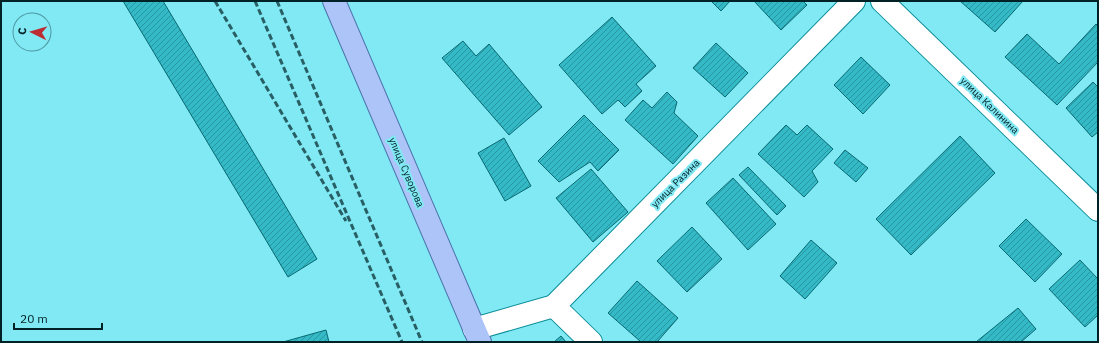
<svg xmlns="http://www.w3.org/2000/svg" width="1099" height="343" font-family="'IBM Plex Sans',sans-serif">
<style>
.building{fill:url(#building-hatch);stroke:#076971}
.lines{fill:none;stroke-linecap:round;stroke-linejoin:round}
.minor-casing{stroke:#098d98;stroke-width:24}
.major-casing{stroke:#4c72ab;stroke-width:24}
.minor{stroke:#fff;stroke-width:22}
.major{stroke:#acc4f8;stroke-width:22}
.rail{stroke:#285f65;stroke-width:3;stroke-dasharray:6 3;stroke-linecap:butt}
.labels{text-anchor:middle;stroke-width:4;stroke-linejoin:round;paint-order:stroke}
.street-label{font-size:10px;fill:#002125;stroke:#80e9f4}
</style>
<defs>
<pattern id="building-hatch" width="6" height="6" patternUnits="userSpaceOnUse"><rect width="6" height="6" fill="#34b9c6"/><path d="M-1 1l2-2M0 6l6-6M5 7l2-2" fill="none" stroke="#2a96a1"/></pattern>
</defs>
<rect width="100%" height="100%" fill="#80e9f4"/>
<g class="building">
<path d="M123,1H163L317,259L288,277Z"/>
<path d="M711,1H730L721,11Z"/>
<path d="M754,1H803L807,5L781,30Z"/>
<path d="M960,1H1023L995,32Z"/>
<path d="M612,17L656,66L636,84L642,91L625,107L618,100L602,114L559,65Z"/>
<path d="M1096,24L1098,26V62L1057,105L1005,57L1027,34L1059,64Z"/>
<path d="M463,41L476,56L489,44L542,107L509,135L442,58Z"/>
<path d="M716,43L748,73L725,97L693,68Z"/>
<path d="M861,57L890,85L863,114L834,85Z"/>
<path d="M1093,82L1098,87V132L1092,137L1066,108Z"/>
<path d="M667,92L677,102L674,113L698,136L673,164L625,120L643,100L652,108Z"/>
<path d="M584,115L619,150L598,171L590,162L559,182L538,161Z"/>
<path d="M786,125L797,135L807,125L833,149L812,171L818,182L804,197L758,154Z"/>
<path d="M960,136L995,173L911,255L876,219Z"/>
<path d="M504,138L531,186L505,201L478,153Z"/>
<path d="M845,150L868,168L856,182L834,163Z"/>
<path d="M748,167L786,206L777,215L739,175Z"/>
<path d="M591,169L628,212L593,242L556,198Z"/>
<path d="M733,178L776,224L748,250L706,203Z"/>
<path d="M1026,219L1062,254L1035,282L999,246Z"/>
<path d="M692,227L722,259L687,292L657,261Z"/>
<path d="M811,240L837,263L805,299L780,276Z"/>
<path d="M1080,260L1098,279V315L1085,327L1049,289Z"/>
<path d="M637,281L678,318L657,342H641L608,313Z"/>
<path d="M1018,308L1036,329L1021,342H976Z"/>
<path d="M326,330L329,342H283Z"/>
<path d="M561,336L566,342H554Z"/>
</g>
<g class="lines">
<g class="minor-casing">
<g id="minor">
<path d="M882,1L1098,210"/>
<path d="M554,306L591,342"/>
<path d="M474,329L554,306L854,1"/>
</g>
</g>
<g class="major-casing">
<path id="major" d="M334,1L480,342"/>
</g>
<use href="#minor" class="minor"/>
<use href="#major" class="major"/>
<g class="rail">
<path d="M215,1L346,221"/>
<path d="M255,1L402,342"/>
<path d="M277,1L422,342"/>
</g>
</g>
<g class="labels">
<g class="street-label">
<text transform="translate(990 105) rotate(44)" y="4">улица Калинина</text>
<text transform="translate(407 172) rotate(67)" y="4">улица Суворова</text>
<text transform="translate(675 183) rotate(-45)" y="4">улица Разина</text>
</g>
</g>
<rect width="1099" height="343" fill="none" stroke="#002125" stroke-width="4"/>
<g transform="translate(32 32) rotate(275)"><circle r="19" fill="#80e9f4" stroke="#4d99a1"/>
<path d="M0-3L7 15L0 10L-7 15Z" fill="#bc2c31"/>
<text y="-6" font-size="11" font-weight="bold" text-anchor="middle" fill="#002125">С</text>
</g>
<path d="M14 323v6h88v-6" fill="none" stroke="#002125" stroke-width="2"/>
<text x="20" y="323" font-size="12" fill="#002125" stroke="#80e9f4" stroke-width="3" paint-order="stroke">20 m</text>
</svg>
